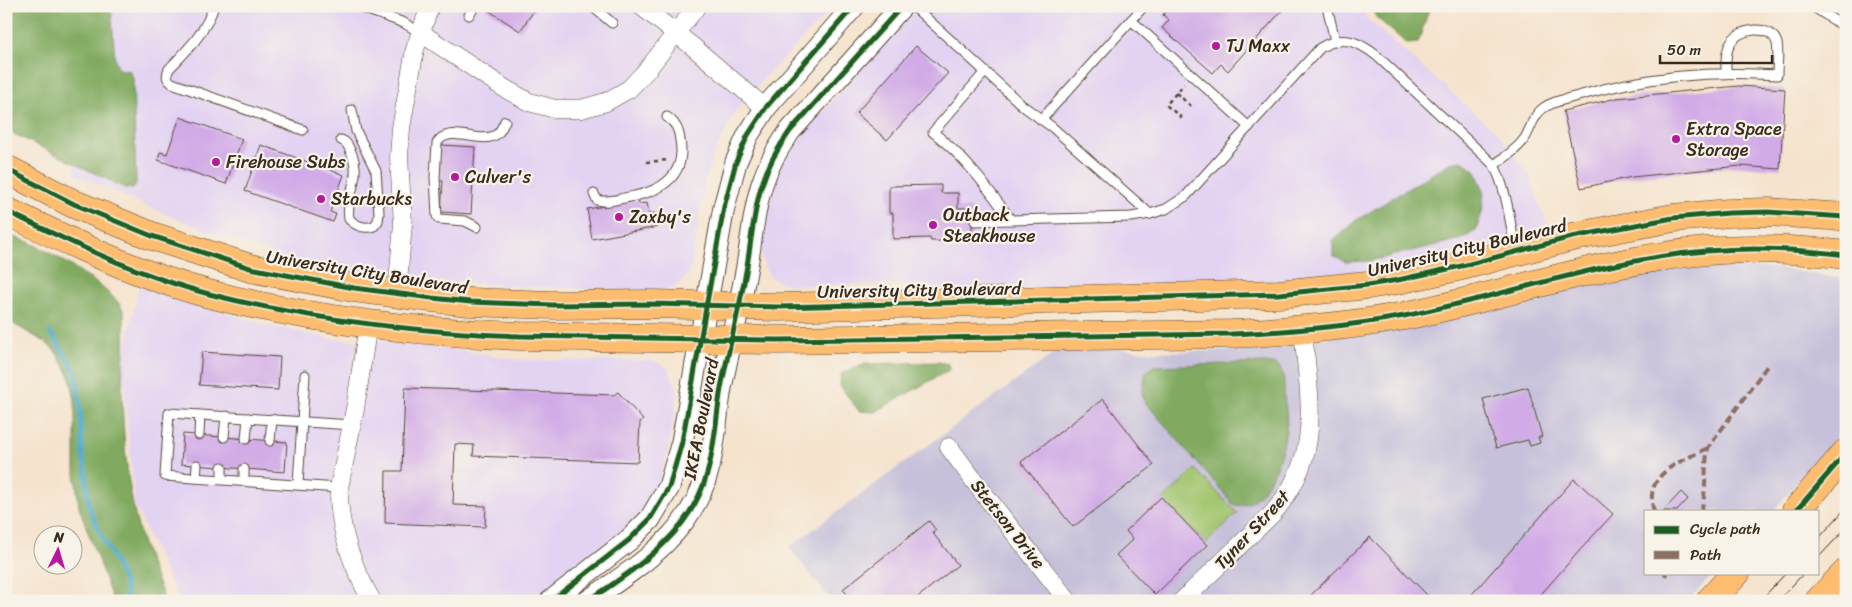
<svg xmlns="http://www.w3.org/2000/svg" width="1852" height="607" font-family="Sriracha,sans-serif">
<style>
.built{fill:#e3d3f2}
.industrial{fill:#c6c0da}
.green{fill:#a2c56e;stroke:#6e7846}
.forest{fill:#81aa61;stroke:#5e6a40}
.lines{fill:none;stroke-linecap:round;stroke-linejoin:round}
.stream{stroke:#4ca9cb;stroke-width:4.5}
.building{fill:#d1abe7}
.service-casing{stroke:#574638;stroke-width:11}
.minor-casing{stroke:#574638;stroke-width:19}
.tertiary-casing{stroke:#574638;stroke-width:23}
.primary-casing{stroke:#574638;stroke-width:29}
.path{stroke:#574638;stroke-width:2.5;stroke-dasharray:4 4;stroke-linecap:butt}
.service{stroke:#fff;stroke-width:9}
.minor{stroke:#fff;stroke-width:18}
.tertiary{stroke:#fff;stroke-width:21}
.primary{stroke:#fcbd6f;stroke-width:28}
.tram{stroke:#3b2a1e;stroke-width:1}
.quiet{stroke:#8d6e63;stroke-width:4;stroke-dasharray:8 4;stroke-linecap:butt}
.cycleway-casing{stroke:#f7f3e8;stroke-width:8}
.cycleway{stroke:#1b5e20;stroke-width:5}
.poi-dot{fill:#b5179e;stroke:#f7f3e8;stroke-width:2}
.labels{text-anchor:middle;stroke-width:4.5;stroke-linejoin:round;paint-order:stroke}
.poi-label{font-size:18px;fill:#3b2a1e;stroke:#f7f3e8;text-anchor:start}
.street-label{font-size:18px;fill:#3b2a1e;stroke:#f7f3e8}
</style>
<rect width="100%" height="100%" fill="#f7f3e8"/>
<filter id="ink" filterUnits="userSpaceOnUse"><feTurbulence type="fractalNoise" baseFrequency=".02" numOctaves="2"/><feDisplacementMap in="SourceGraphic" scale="10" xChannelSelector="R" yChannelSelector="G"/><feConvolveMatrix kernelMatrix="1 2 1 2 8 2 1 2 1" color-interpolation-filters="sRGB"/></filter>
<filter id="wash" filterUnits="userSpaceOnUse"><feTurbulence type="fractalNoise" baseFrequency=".0096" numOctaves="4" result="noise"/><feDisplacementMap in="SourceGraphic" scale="20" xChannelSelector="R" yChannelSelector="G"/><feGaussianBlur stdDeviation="1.12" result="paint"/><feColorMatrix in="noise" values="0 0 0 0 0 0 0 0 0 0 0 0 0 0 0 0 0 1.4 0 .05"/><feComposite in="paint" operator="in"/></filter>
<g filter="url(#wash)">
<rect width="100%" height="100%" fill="#f5e3cd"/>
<g class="built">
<path d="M72,6H834L766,76L736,111L715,151L705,181L691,268L688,274L681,282L672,288L652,291L510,286L423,280H378L324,272L174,218L75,174Z"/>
<path d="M918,6H1363L1367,19L1498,133L1529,175L1547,225L1477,252L1344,279L971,291L903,284L792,285L779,282L773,279L765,269L761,255L770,195L780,168L788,154L814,121Z"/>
<path d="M140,282L214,309L265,325L331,339L414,343L519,360L654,361L668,368L677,388V398L667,453L660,479L650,500L631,523L535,601H179L135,506L122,363Z"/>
</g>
<path class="industrial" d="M1704,264L1776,268L1846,279V427L1773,511H1646V573H1714L1688,601H831L789,547L1067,344L1088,345L1153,352L1269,350L1645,268Z"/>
<path class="green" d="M1195,469L1237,513L1206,543L1163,500Z"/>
<g class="forest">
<path d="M6,6H111L115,60L119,69L130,71L133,78L136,183L133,189L125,188L6,130Z"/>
<path d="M1371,6H1430L1418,43L1407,44L1376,17Z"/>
<path d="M1462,161L1475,170L1484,191L1482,212L1476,231L1462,239L1370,261L1345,262L1333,255V240L1355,221L1450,163Z"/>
<path d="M11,237C31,237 117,291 123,310C125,314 124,321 124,325C126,349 121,374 122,398C124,446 128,498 143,544C149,563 158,582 165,601H113L79,507L75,473V401L70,376L56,352L45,342L10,322L6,317V244Z"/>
<path d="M938,362L948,364L949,370L875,412L859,411L840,386L841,374L863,364Z"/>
<path d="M1266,363C1271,364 1277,364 1280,368C1285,375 1284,387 1284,395C1285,406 1288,419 1286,430C1283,454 1265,511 1234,505L1145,402L1142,393L1146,372L1154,366Z"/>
</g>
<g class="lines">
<path class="stream" d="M50,332L75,370L80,403L83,458C89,474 85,492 90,508C97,534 115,556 124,582C126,587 126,595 126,601"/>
</g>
<g id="blocks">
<g class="building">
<path d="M486,6H537L520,31L485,8Z"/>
<path d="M1171,6H1286L1228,71L1221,64L1213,73L1162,28L1169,20L1163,15Z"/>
<path d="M916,46L948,73L887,140L856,113Z"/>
<path d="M1738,86L1785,89L1780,169L1740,166L1632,177L1581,188L1563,111L1617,98Z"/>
<path d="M180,117L242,139L226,184L158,160L160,152L167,154Z"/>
<path d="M261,145L344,175L330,212L336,214L333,222L245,191Z"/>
<path d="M441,145L475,147L471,214L441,212L443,181H436Z"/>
<path d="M941,185V193H958V208H972V237H948V241H931L930,238L893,239V213H889V186Z"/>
<path d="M624,199L625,203L638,200L639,204L647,203L649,214L655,213L658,227L592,239L587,209L611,205Z"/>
<path d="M202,352L280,357L278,390L199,385Z"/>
<path d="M1528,387L1542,437H1538L1540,443L1530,446L1528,440L1496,448L1483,399Z"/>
<path d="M405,388L614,395L618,392L643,420L640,422L638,462L473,456L474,445L455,444L453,505L486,506L485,527L385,523L386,471H402Z"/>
<path d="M1103,399L1154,465L1073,527L1021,462Z"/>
<path d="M183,434L287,442L285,472L181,464Z"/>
<path d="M1574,479L1613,514L1581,549L1535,601H1466Z"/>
<path d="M1681,492L1688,499L1677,511H1663Z"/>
<path d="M1161,497L1207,545L1155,595L1116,555L1133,539L1126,531Z"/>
<path d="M929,521L936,530L932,532L958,565L913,601H852L843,589Z"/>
<path d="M1370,537L1433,601H1305L1308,598Z"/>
</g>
</g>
</g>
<g filter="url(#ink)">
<use href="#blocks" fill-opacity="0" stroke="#574638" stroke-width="1"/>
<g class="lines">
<g class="service-casing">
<g id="service">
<path d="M214,6C205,33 188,49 169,69C166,75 166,79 172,83L303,130"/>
<path d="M357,6L404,23L421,33"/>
<path d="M592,6L612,23"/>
<path d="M913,6L1023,106L1052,127L1150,214L1166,209L1186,196L1320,48C1342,34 1358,41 1377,56L1494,165C1507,191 1510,221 1515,249"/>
<path d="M1327,6L1335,41"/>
<path d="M1812,6L1846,28"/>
<path d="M469,15L475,6"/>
<path d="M1131,20L1249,127"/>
<path d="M985,72L933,132C965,157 987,187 1011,220L1131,217L1150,214"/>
<path d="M1041,120L1144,6"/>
<path d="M341,140C347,142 348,146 351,152C363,178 345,194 349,219C356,226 365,229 374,226L378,221L379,213L376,171L356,131L352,110"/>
<path d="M1494,165C1505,157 1518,149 1525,138C1531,128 1533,116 1542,109C1552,101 1567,99 1578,96C1641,77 1711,70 1777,75C1777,65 1779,53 1777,43C1771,24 1739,28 1731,42C1725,52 1726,62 1726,73"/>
<path d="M594,194L597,200C606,203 615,200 624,198C657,193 687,179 680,140C679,130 676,123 667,117"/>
<path d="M975,221L1011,220"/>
<path d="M477,227L465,221L439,219L437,216L435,177L437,143C449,123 482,146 497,134C501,131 503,125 505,121"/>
<path d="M199,435L200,415"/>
<path d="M224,437L226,416"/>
<path d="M246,439L248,418"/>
<path d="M270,441L272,419"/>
<path d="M196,478L197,465"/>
<path d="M222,479V467"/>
<path d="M244,480V469"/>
<path d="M298,484L305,375"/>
<path d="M339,488L165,476L169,413L352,425"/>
</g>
</g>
<g class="minor-casing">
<g id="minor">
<path d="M641,6L692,46L765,108"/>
<path d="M421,33L504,88L529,102L555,109H581L606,102L629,89L647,70L697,6"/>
<path d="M397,294L403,224L399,157L401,128L415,49L430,6"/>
<path d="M368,324L355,409L339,488C338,529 352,566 372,601"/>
<path d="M949,447L984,494L1068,601"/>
<path d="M1182,601L1272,514C1324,455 1309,401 1303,330"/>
</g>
</g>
<g class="tertiary-casing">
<g id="tertiary">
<path d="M551,601L629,540L650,519L669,487L682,442L724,207L736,162L748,135L767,106L854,6"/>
<path d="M588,601C636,568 690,535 707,474C715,447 716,417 721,388C729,347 740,307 747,266C756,210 755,179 790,131L902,6"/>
</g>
</g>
<g class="primary-casing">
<g id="primary">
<path d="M6,169L74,204L152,236L250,268L354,288L432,298L470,302L553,305L651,304L779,307L1279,294L1368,285L1398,280L1466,265L1572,237L1673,218L1729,213L1768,212L1846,217"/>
<path d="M6,211C70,242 140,276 209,294C311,320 415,332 520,336L778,340L1231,334C1289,331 1346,327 1404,316C1504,296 1603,260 1706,251C1753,247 1799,249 1846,255"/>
<path d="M1796,511L1846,453"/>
<path d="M1710,601L1736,573"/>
<path d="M1819,601L1846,573"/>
</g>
</g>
<g class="path">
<path d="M1176,93L1191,106"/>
<path d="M1182,118L1166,105L1184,84"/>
<path d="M646,162L668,160"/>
</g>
<use href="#service" class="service"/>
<use href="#minor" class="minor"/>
<use href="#tertiary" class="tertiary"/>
<use href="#primary" class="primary"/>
<g class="tram">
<path d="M1818,539L1846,508"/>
<path d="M1818,558L1846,528"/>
<path d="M1760,601L1786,573"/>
<path d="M1778,601L1804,573"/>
</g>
<g class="quiet">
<path d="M1654,511C1642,473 1682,461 1708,448"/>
<path d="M1701,511C1707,491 1704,468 1708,448L1767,366"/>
<path d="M1665,576L1666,573"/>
</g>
<g class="cycleway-casing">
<g id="cycleway">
<path d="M6,169L74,204L152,236L250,268L354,288L432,298L470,302L553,305L651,304L779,307L1279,294L1368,285L1398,280L1466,265L1572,237L1673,218L1729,213L1768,212L1846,217"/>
<path d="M6,211C70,242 140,276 209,294C311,320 415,332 520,336L778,340L1231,334C1289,331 1346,327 1404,316C1504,296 1603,260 1706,251C1753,247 1799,249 1846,255"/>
<path d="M1796,511L1846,453"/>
<path d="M551,601L629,540L650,519L669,487L682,442L724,207L736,162L748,135L767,106L854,6"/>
<path d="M588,601C636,568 690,535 707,474C715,447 716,417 721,388C729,347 740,307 747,266C756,210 755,179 790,131L902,6"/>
</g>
</g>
<use href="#cycleway" class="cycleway"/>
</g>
</g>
<g class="poi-dot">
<circle cx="1216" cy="46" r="5"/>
<circle cx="1676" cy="139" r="5"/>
<circle cx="216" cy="162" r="5"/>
<circle cx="455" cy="177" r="5"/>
<circle cx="321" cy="199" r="5"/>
<circle cx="619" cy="217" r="5"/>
<circle cx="933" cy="225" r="5"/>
</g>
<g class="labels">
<g class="poi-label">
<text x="1226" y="52">TJ Maxx</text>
<text x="1686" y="135">Extra Space<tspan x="1686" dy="21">Storage</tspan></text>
<text x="226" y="168">Firehouse Subs</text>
<text x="465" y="183">Culver's</text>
<text x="331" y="205">Starbucks</text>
<text x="943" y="221">Outback<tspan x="943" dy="21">Steakhouse</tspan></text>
<text x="629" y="223">Zaxby's</text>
</g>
<g class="street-label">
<text transform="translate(1467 248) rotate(-13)" y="6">University City Boulevard</text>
<text transform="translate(367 272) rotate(9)" y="6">University City Boulevard</text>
<text transform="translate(919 290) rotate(-1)" y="6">University City Boulevard</text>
<text transform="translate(701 419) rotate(-79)" y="6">IKEA Boulevard</text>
<text transform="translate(1008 524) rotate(52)" y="6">Stetson Drive</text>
<text transform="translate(1252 530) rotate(-47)" y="6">Tyner Street</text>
</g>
</g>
<rect width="1852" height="607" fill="none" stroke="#f7f3e8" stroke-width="25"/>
<rect x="1644" y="510" width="175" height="65" fill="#f7f3e8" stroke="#aca397"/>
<rect x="1654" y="526" width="25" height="8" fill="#1b5e20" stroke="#aca397"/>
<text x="1690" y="534" font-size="15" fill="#3b2a1e">Cycle path</text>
<rect x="1654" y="551" width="25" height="8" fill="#8d6e63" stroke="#aca397"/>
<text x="1690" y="560" font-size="15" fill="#3b2a1e">Path</text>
<g transform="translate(58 550) rotate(5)"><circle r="24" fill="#f7f3e8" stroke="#aca397"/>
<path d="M0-4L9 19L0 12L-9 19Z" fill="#b5179e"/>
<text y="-8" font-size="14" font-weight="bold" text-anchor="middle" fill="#3b2a1e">N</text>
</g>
<path d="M1660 55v8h112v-8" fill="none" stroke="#3b2a1e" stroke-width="2.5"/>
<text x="1667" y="55" font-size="15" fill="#3b2a1e" stroke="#f7f3e8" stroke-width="4" paint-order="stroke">50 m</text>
</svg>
